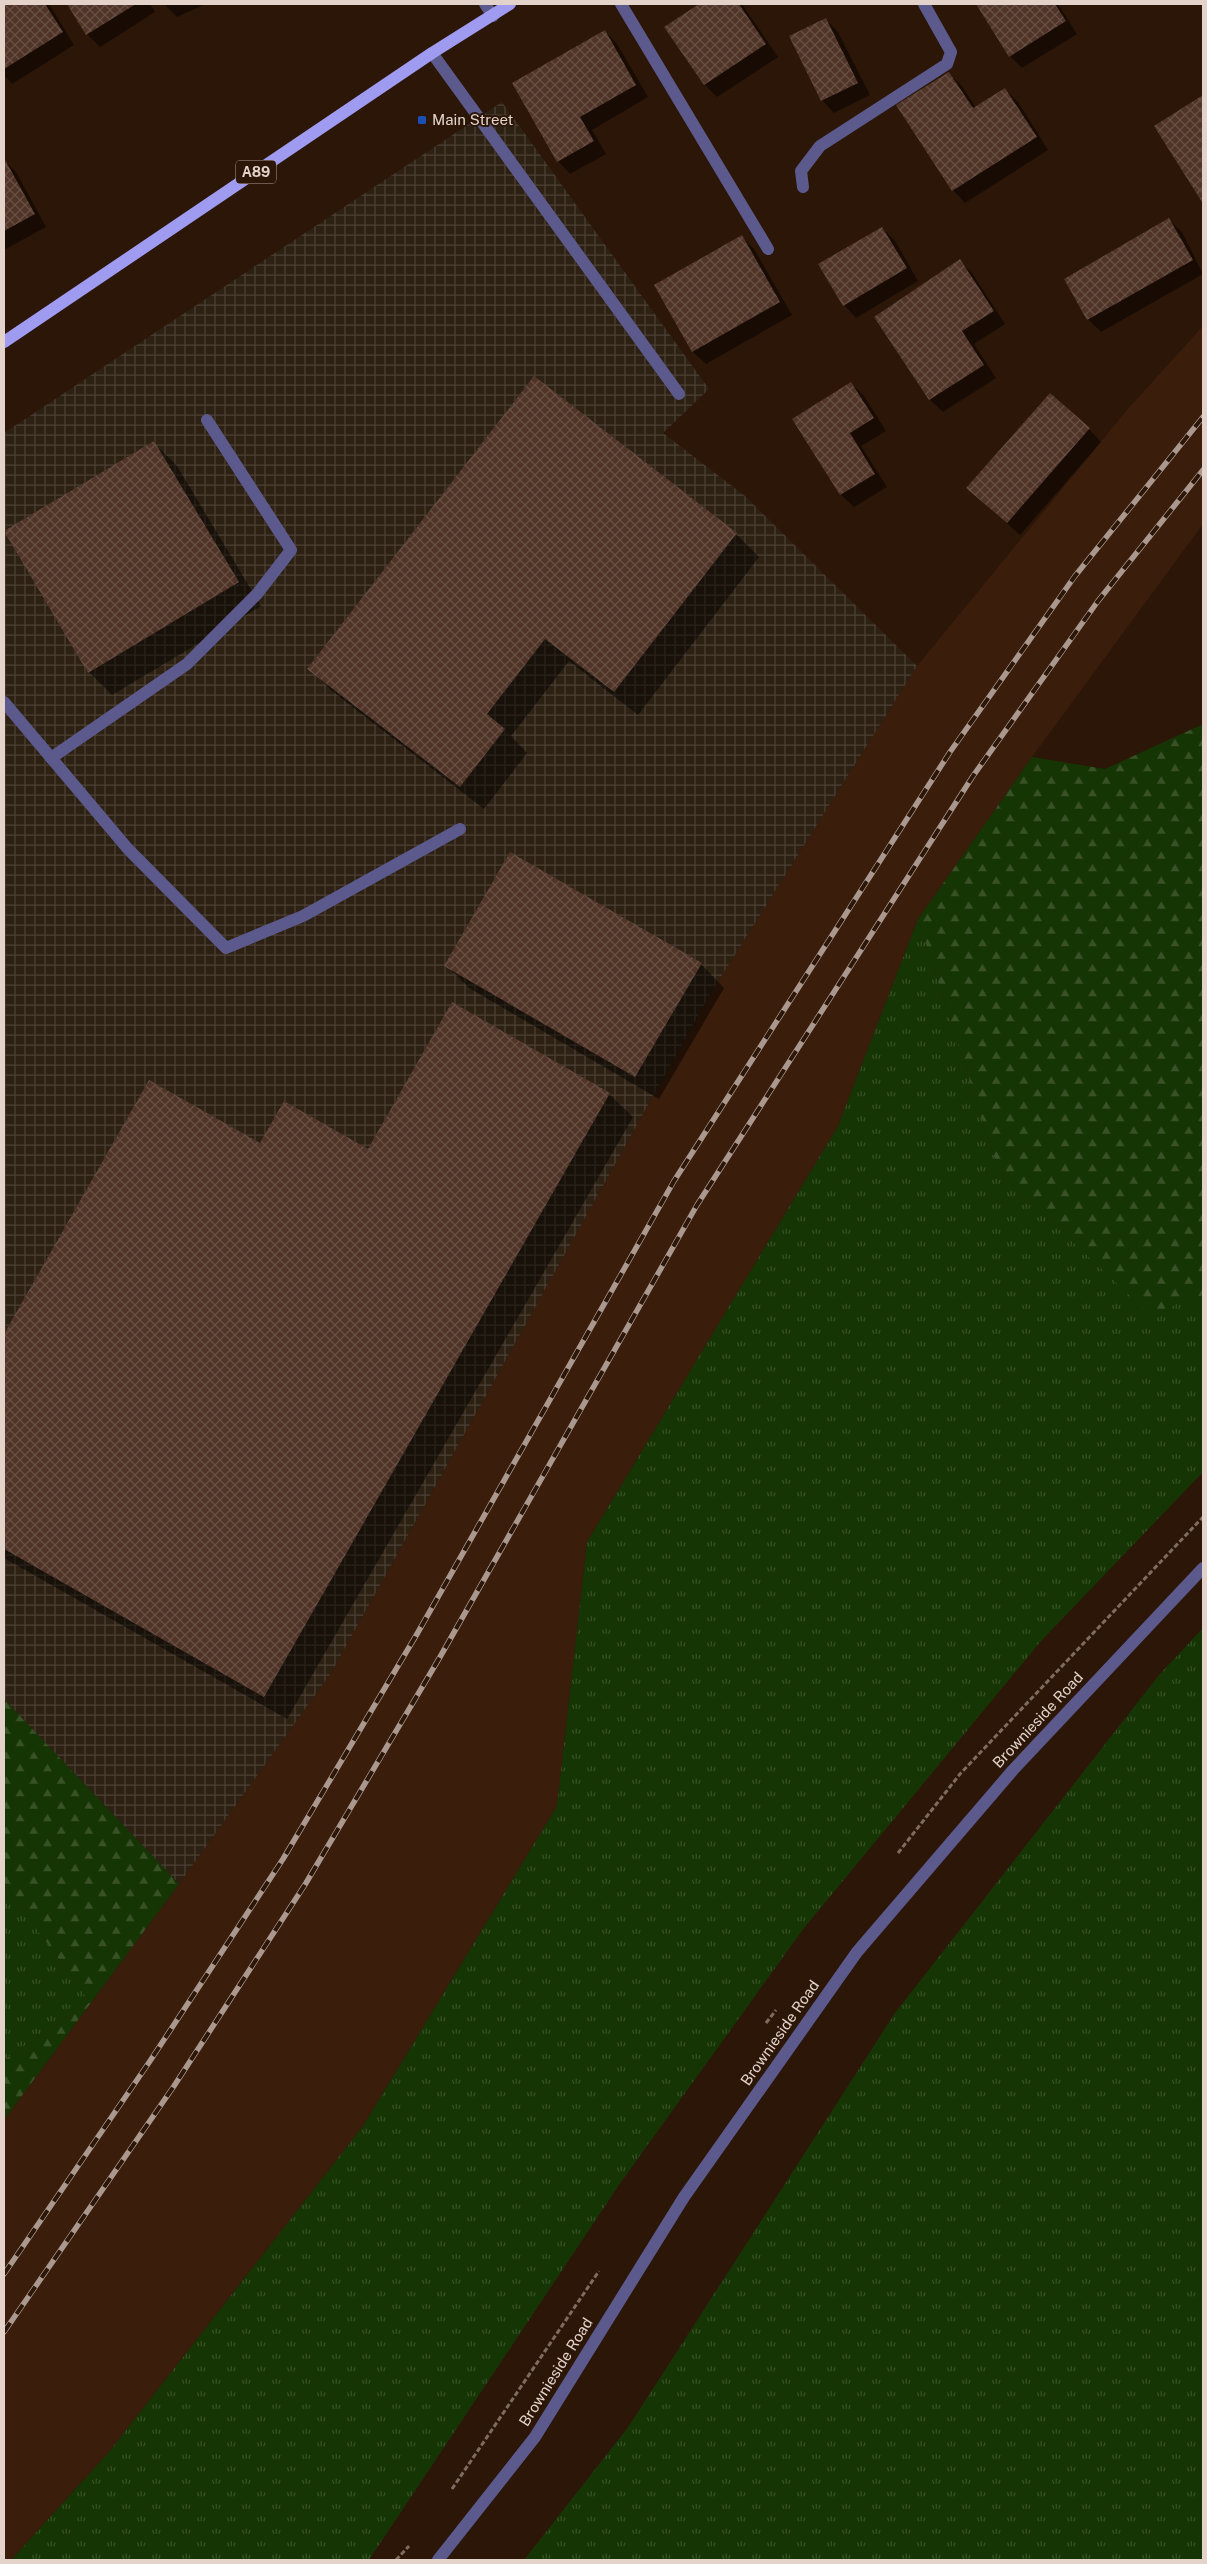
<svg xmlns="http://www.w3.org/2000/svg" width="1207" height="2564" font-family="'Public Sans',sans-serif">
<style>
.built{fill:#3a1d0b}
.industrial{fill:url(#industrial-grid)}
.grass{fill:url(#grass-tufts)}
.forest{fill:url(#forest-firs)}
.shadow{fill:#0007}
.building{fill:url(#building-cross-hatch)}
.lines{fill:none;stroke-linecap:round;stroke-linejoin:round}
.path{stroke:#7f6c60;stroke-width:3;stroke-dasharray:5 2.5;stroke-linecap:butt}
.minor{stroke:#5c5a8d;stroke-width:12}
.major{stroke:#9f9bf0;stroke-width:12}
.rail-casing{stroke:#aa988e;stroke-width:5.5}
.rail{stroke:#2c1608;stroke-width:4;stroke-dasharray:11;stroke-linecap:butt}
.transit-dot{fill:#1a4fb4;stroke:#2c1608;stroke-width:2}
.labels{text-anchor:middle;stroke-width:4;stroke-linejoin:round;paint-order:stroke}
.shield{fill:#2c1608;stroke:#ac9a90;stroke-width:1}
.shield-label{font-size:14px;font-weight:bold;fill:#e3d3ca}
.poi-label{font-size:15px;fill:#e3d3ca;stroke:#2c1608;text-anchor:start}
.street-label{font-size:15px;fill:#e3d3ca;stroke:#2c1608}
</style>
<defs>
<pattern id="industrial-grid" width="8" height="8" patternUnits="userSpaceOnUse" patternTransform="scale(1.25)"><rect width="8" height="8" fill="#2d2113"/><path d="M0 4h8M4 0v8" fill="none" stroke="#4b4034"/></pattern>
<pattern id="grass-tufts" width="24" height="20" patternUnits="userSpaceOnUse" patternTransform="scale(1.25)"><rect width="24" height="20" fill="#163504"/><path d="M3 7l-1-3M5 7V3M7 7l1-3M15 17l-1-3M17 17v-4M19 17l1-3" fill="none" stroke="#385127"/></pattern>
<pattern id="forest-firs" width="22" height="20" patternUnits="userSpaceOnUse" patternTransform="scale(1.25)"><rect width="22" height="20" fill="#163504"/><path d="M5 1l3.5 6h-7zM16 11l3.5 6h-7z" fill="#385127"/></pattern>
<pattern id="building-cross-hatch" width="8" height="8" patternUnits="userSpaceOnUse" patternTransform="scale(1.25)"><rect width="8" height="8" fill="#4f3427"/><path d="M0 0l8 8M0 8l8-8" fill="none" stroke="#685045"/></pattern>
</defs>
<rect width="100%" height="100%" fill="#2c1608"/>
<path class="built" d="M1203,326V524L1032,757L918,919L838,1126L587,1542L557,1806L363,2126L109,2452L11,2560H4V2120L179,1884L331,1673L709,996L917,666L1126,411Z"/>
<path class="industrial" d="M502,102L709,389L663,433L745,496L917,666L709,996L331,1673L179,1884L4,1699V433Z"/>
<g class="grass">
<path d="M918,919L999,1172L1149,1313L1203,1295V1472L1041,1641L804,1928L621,2182L369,2560H11L109,2452L363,2126L557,1806L587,1542L838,1126Z"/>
<path d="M1203,1628V2560H524L629,2426L895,2013L1159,1675Z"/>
<path d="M4,1884L90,2002L4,2060Z"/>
</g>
<g class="forest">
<path d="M1201,725L1203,728V1295L1149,1314L999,1172L918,919L1032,757L1105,769Z"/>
<path d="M4,1699L179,1884L4,2120V2060L90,2002L4,1884Z"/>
</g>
<g class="shadow">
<path d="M4,4H49L74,45L12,84L4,75Z"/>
<path d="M68,4H150L155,12L100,47L87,34Z"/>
<path d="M164,4H206L177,17Z"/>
<path d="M701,4H742L778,57L717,97L705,85L666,27Z"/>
<path d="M977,4H1058L1077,34L1022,68L1010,56Z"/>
<path d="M826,19L838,32L870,95L834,113L822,100Z"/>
<path d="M605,31L617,44L648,97L592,130L606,154L570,174L558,161Z"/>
<path d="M949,73L962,86L976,108L1005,89L1018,102L1048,150L965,203L953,190Z"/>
<path d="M1203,97V201L1156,126Z"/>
<path d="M4,160L16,172L46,227L4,250Z"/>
<path d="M1169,220L1182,232L1203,274L1101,332L1088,319Z"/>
<path d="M882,228L895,241L918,281L856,318L844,305Z"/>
<path d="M742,237L754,249L792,315L706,364L693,352L655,286Z"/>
<path d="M960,261L972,273L1005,324L974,344L996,378L943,412L930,400L875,317Z"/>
<path d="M534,378L736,534L759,557L638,715L569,661L511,736L527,753L484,809L332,691L309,668Z"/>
<path d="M851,383L864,396L886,431L861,446L887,487L854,507L841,495L794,419Z"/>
<path d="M1089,429L1101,442L1020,535L968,488Z"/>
<path d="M154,443L177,466L261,606L112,695L89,672Z"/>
<path d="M701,964L724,988L659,1099L469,988L446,965Z"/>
<path d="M150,1082L261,1145L369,1150L609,1094L633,1117L287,1719L4,1558V1336Z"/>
</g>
<g class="building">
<path d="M4,4H45L63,32L4,69Z"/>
<path d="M67,4H136L86,35Z"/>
<path d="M699,4H739L766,44L704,85L664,27Z"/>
<path d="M976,4H1055L1066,21L1009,57Z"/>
<path d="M826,18L858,83L821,101L789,36Z"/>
<path d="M605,30L636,85L580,117L594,141L557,162L512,83Z"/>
<path d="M949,72L973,108L1005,88L1037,137L952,191L896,105Z"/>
<path d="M1203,95V201L1202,202L1154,126Z"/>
<path d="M4,158L35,214L4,231Z"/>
<path d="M1169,218L1193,260L1087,320L1064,279Z"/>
<path d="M882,227L907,268L843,306L818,264Z"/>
<path d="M742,235L780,302L692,352L654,285Z"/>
<path d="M960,259L994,311L962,331L984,365L929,400L874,317Z"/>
<path d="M534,376L737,533L614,692L545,639L487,714L505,729L460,787L307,669Z"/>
<path d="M851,382L874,418L850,433L875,474L840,495L792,419Z"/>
<path d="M1050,393L1090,428L1007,523L966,488Z"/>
<path d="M154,441L239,582L88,673L4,531Z"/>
<path d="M510,852L702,963L635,1077L444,966Z"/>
<path d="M452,1002L610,1093L264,1697L4,1549V1334L149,1080L260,1143L284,1101L368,1149Z"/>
</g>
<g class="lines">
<g class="path">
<path d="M898,1853L960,1774L1203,1517"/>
<path d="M766,2023L776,2010"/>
<path d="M452,2489L599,2271"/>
<path d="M396,2560L409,2546"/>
</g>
<g class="minor">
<path d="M485,4L493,16"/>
<path d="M621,4L768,249"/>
<path d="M432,53L679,394"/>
<path d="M803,187L801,171L820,146L947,64L951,52L924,4"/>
<path d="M4,702L128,849L226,948L303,916L460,829"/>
<path d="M51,758L187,664L257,594L291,550L207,420"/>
<path d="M438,2560L535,2437L684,2197L857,1952L1013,1770L1203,1568"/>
</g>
<path class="major" d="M4,342L432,53L510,4"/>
<g class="rail-casing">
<g id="rail">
<path d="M4,2274L150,2061L283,1859L417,1634L674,1181L950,752L1075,576L1203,417"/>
<path d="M4,2332L174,2086L306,1883L440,1657L697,1205L973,776L1098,601L1203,470"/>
</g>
</g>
<use href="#rail" class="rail"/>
</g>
<rect class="transit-dot" x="417" y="115" width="10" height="10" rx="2.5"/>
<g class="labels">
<rect class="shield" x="236" y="160.5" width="40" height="23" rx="4"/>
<g class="shield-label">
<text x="256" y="177">A89</text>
</g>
<g class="poi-label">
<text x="432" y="125">Main Street</text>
</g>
<g class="street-label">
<text transform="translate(1038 1720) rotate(-47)" y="5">Brownieside Road</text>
<text transform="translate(780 2033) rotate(-55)" y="5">Brownieside Road</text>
<text transform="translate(556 2372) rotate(-58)" y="5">Brownieside Road</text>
</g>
</g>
<rect width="1207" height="2564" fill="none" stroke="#e3d3ca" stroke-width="10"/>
</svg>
